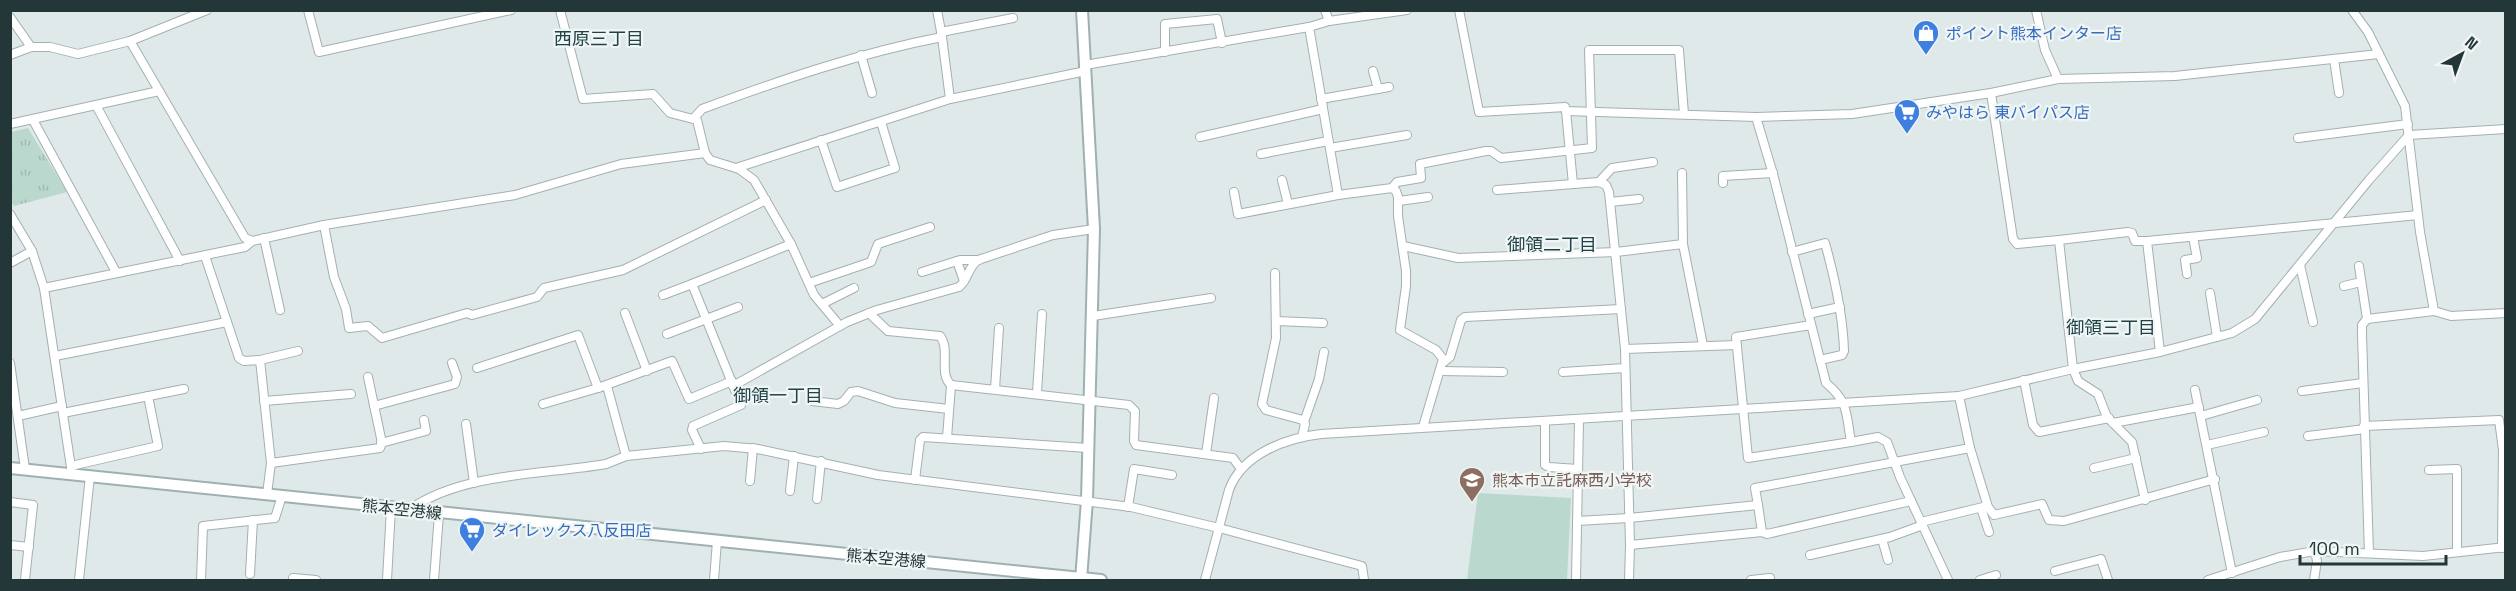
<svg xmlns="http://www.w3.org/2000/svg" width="2516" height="591" font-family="'Space Grotesk','Noto Sans JP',sans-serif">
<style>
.park{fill:url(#park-tufts)}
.pitch{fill:#bbd8ce}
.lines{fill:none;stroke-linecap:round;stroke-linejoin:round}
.street-casing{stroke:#a4b0b0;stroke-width:10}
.secondary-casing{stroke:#9eb1b1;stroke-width:14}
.street{stroke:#fff;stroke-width:8}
.secondary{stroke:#fff;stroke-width:10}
.labels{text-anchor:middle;stroke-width:4.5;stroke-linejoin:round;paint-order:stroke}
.shop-label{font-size:16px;fill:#366cbe;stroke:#f0f6f6;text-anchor:start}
.education-label{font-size:16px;fill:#785e54;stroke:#f0f6f6;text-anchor:start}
.street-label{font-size:16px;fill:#233638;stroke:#f0f6f6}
.neighbourhood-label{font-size:18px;fill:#214348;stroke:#f0f6f6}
</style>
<defs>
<pattern id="park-tufts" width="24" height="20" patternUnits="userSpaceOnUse" patternTransform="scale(1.5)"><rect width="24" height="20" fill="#bbd8ce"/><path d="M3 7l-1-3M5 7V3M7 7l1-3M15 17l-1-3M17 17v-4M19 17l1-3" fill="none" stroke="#a0bab2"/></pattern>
</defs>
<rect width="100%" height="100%" fill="#e0e9e9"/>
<path class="park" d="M28,128L67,192L14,206L10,200L11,132Z"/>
<path class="pitch" d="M1478,493L1571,498L1567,580H1467Z"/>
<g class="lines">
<g class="street-casing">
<g id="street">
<path d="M207,10L130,41L245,238L252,241"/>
<path d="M308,10L319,52L511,10"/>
<path d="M560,10L583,99L653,94L670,113L697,120L705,153L710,160L739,169L754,180L791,244L814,295L840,326"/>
<path d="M1459,10L1479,112L1565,107L1566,111L1756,117L1773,174L1826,383C1849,402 1846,414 1851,442L1748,458L1736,337L1811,325"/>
<path d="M2036,10L2045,50L2058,79"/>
<path d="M2352,10L2368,32L2405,106L2420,232L2434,311"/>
<path d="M10,17L31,47"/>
<path d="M1329,21L1407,10"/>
<path d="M941,32L1013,18"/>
<path d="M942,37L950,99"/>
<path d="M1165,52V24L1217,19L1222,43"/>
<path d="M10,55L31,47H50L78,54L130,41"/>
<path d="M861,55L872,93"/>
<path d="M2334,59L2339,93"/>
<path d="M1085,65L1309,27L1329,21L1325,10"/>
<path d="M1373,71L1378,89"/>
<path d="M1321,99L1389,87"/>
<path d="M97,107L180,261"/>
<path d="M1566,111L1573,184"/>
<path d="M1756,117L1852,114L1991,93"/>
<path d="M694,118L702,109C781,80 859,53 942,37L937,10"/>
<path d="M33,120L116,272"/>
<path d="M10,124L159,91"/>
<path d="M1200,137L1323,109"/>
<path d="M2298,138L2408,124"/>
<path d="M821,140L837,187L895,168L881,122"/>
<path d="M1330,148L1407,135"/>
<path d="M1261,154L1328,141"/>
<path d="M736,168L950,99L1086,71"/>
<path d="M1282,180L1288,204"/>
<path d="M1599,182L1612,168L1653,162"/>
<path d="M1723,183V176L1773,173"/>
<path d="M1392,188L1396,191L1398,197V216L1406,271V286L1400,330L1436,350L1443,359L1423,427"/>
<path d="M1497,190L1599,182L1606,185L1609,192L1625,349"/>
<path d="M1234,192L1238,214L1338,195L1309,27"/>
<path d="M1338,195L1392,188L1397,182L1421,178L1420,164L1486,151H1491L1501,158L1592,148L1589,50H1679L1684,114"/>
<path d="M1399,201L1428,197"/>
<path d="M1610,202L1639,199"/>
<path d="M10,214L32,251L44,288L72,474"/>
<path d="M324,225L334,277L346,309L349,328L368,326L382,338L467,313L472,315L537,297L544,288L623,270L766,200"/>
<path d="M264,238L280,310"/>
<path d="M2059,240L2128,232L2132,233L2135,241H2147"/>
<path d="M1683,244L1703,345"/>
<path d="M1403,246L1458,258L1616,252L1683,244L1682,173"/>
<path d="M1792,252L1825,243C1835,279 1843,314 1844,351L1842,355L1820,360"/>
<path d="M205,256L239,358L244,361L260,360L271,463L267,494"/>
<path d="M957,261L964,281"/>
<path d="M10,263L32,251"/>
<path d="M2300,265L2313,322"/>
<path d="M2359,266L2367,319"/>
<path d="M922,272L960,260H979"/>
<path d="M1275,273L1276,338L1262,404L1266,410L1303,420L1305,424L1302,437"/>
<path d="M2187,274L2185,260L2197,258L2193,237"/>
<path d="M809,283L871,262L878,244L930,227"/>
<path d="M2344,286L2361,282"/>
<path d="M44,288L245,247L252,241L324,225L515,195L621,164L705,153"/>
<path d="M2210,293L2217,337"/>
<path d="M663,295L692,284"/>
<path d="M822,304L854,288"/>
<path d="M625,313L647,371"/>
<path d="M869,313L888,331L940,336C951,350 938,373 951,385L1129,405L1135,411L1134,441L1136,445L1233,458L1241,469"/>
<path d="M1808,314L1840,307"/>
<path d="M1093,316L1211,298"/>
<path d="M1276,321L1323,323"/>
<path d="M667,334L738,307"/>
<path d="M2160,352L2147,241L2418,215"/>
<path d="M55,356L227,322"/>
<path d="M260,360L298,351"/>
<path d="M1444,362L1450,357L1461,320L1465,317L1621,309"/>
<path d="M10,363L25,469"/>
<path d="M477,368L578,335L598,388L672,361L689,399L732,381"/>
<path d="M1441,371L1503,372"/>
<path d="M1563,372L1625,368"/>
<path d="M2024,380L2033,425L2039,432L2109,418"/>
<path d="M607,386L626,456"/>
<path d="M733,386L847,322L877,310L959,287C968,280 968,267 978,260L1053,235L1094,229"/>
<path d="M995,389L999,328"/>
<path d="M2195,390L2232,573"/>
<path d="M2302,391L2363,383"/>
<path d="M1037,393L1042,314"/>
<path d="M264,401L351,394"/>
<path d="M812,401L838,404L844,401L851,392L858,391L895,403L949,409"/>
<path d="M543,404L598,388"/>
<path d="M374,406L455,384L457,377L452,363"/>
<path d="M63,413L184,389"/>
<path d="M18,416L62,406"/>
<path d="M2201,416L2257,400"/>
<path d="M1304,422L1319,379L1324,352"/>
<path d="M1545,422V465L1549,467L1578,469"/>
<path d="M2113,423L2199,407"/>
<path d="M466,424L474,483"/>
<path d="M2364,426L2499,420L2503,450L2502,548"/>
<path d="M2308,436L2365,429"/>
<path d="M947,438L951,385"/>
<path d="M1851,442L1878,437L1887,442L1900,477L1948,580"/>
<path d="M381,443L426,431L424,420"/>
<path d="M2207,445L2264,432"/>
<path d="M1970,448L1988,507L1994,515L2042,504L2049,520L2064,521L2215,479"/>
<path d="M701,449L692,430L693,426L741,405L692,284L791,244"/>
<path d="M1206,454L1214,398"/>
<path d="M271,463L380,448L382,443L368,377"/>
<path d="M71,466L158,446L148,396"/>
<path d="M2094,468L2136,458"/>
<path d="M2429,470L2457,469V552"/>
<path d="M915,480L920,440L923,437L1088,448"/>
<path d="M750,481L753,448"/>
<path d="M790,491L794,456"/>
<path d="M817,499L821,461"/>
<path d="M2145,500L2132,442L2107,417L2098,394L2078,381L2073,369L2059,240L2017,244L2013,239L1991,93L2058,79L2175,76L2379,54"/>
<path d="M10,502L33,505L25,580"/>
<path d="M1758,505L1755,488L1970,448L1959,396"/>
<path d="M1128,507L1134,469L1172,475"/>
<path d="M1981,508L1989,532"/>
<path d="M410,509C464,472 543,475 606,464L626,456L724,446L758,449L878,475L1131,507L1219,528L1362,566L1364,580"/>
<path d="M1577,521L1629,518L1758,505L1762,532"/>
<path d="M1921,522L1987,506"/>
<path d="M1882,539L1888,560"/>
<path d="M10,545L29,547"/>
<path d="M1630,545L1762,532L1767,534L1911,501"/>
<path d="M2369,553L2362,335V325L2367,319L2434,311L2451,316L2506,313"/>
<path d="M1810,555L1890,537L1923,525"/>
<path d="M2055,571L2101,559L2108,580"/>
<path d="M250,574L253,520"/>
<path d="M293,578L316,580"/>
<path d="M79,580L90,476"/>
<path d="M201,580L203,526L275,518L282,496"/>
<path d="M387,580L391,508"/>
<path d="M434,580L439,514"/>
<path d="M714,580L717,541"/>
<path d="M1205,580L1229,490C1242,454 1286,438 1321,434L1959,396L2073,369L2160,352L2232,333L2255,319L2369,180L2409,135L2506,129"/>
<path d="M1576,580L1579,420"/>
<path d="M1629,580L1630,545L1625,349L1737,345"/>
<path d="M1751,580L1770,578"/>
<path d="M1980,580L1996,575"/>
<path d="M2208,580L2280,557L2315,551L2423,556L2506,547"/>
<path d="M2314,580L2317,561L2315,551"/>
</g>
</g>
<g class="secondary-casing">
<g id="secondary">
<path d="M10,468L1101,580"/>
<path d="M1081,580L1087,500L1094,229L1082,10"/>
</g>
</g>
<use href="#street" class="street"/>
<use href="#secondary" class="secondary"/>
</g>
<defs>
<g id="shop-pin" transform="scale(1.35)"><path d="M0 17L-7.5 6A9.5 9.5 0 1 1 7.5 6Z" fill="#3f7fe0" stroke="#f0f6f6"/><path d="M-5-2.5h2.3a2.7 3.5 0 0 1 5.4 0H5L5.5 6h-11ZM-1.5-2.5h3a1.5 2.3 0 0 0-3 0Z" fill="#fff"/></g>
<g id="supermarket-pin" transform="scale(1.35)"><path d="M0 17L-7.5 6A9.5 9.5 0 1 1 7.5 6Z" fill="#3f7fe0" stroke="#f0f6f6"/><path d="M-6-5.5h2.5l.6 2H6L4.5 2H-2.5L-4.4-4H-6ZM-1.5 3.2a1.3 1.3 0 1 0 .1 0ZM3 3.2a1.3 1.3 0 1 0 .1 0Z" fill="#fff"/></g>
<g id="school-pin" transform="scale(1.35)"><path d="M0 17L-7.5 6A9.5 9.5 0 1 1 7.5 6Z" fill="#8d6e63" stroke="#f0f6f6"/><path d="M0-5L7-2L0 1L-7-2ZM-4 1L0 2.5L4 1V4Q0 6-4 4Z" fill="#fff"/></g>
</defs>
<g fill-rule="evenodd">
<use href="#shop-pin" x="1926" y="33"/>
<use href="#supermarket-pin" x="1907" y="112"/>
<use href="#school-pin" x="1472" y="480"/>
<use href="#supermarket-pin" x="472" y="530"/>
</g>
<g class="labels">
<g class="shop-label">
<text x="1946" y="39">ポイント熊本インター店</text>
<text x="1926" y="118">みやはら 東バイパス店</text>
<text x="492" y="536">ダイレックス八反田店</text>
</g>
<g class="education-label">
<text x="1492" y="486">熊本市立託麻西小学校</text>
</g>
<g class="street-label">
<text transform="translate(402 509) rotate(6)" y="6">熊本空港線</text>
<text transform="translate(886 558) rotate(5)" y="6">熊本空港線</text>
</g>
<g class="neighbourhood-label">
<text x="599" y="45">西原三丁目</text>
<text x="1552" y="251">御領二丁目</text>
<text x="2111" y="334">御領三丁目</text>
<text x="778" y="402">御領一丁目</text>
</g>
</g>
<rect width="2516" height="591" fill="none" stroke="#233638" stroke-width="24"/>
<g transform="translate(2462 54) rotate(41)" stroke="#f0f6f6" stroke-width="4.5" paint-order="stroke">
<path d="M0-4.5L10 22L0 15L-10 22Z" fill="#233638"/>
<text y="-9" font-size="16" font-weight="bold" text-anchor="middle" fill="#233638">N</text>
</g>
<path d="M2300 555v9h146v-9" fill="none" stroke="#233638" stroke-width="3"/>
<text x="2309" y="555" font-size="18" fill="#233638" stroke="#f0f6f6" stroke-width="4.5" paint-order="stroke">100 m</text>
</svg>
